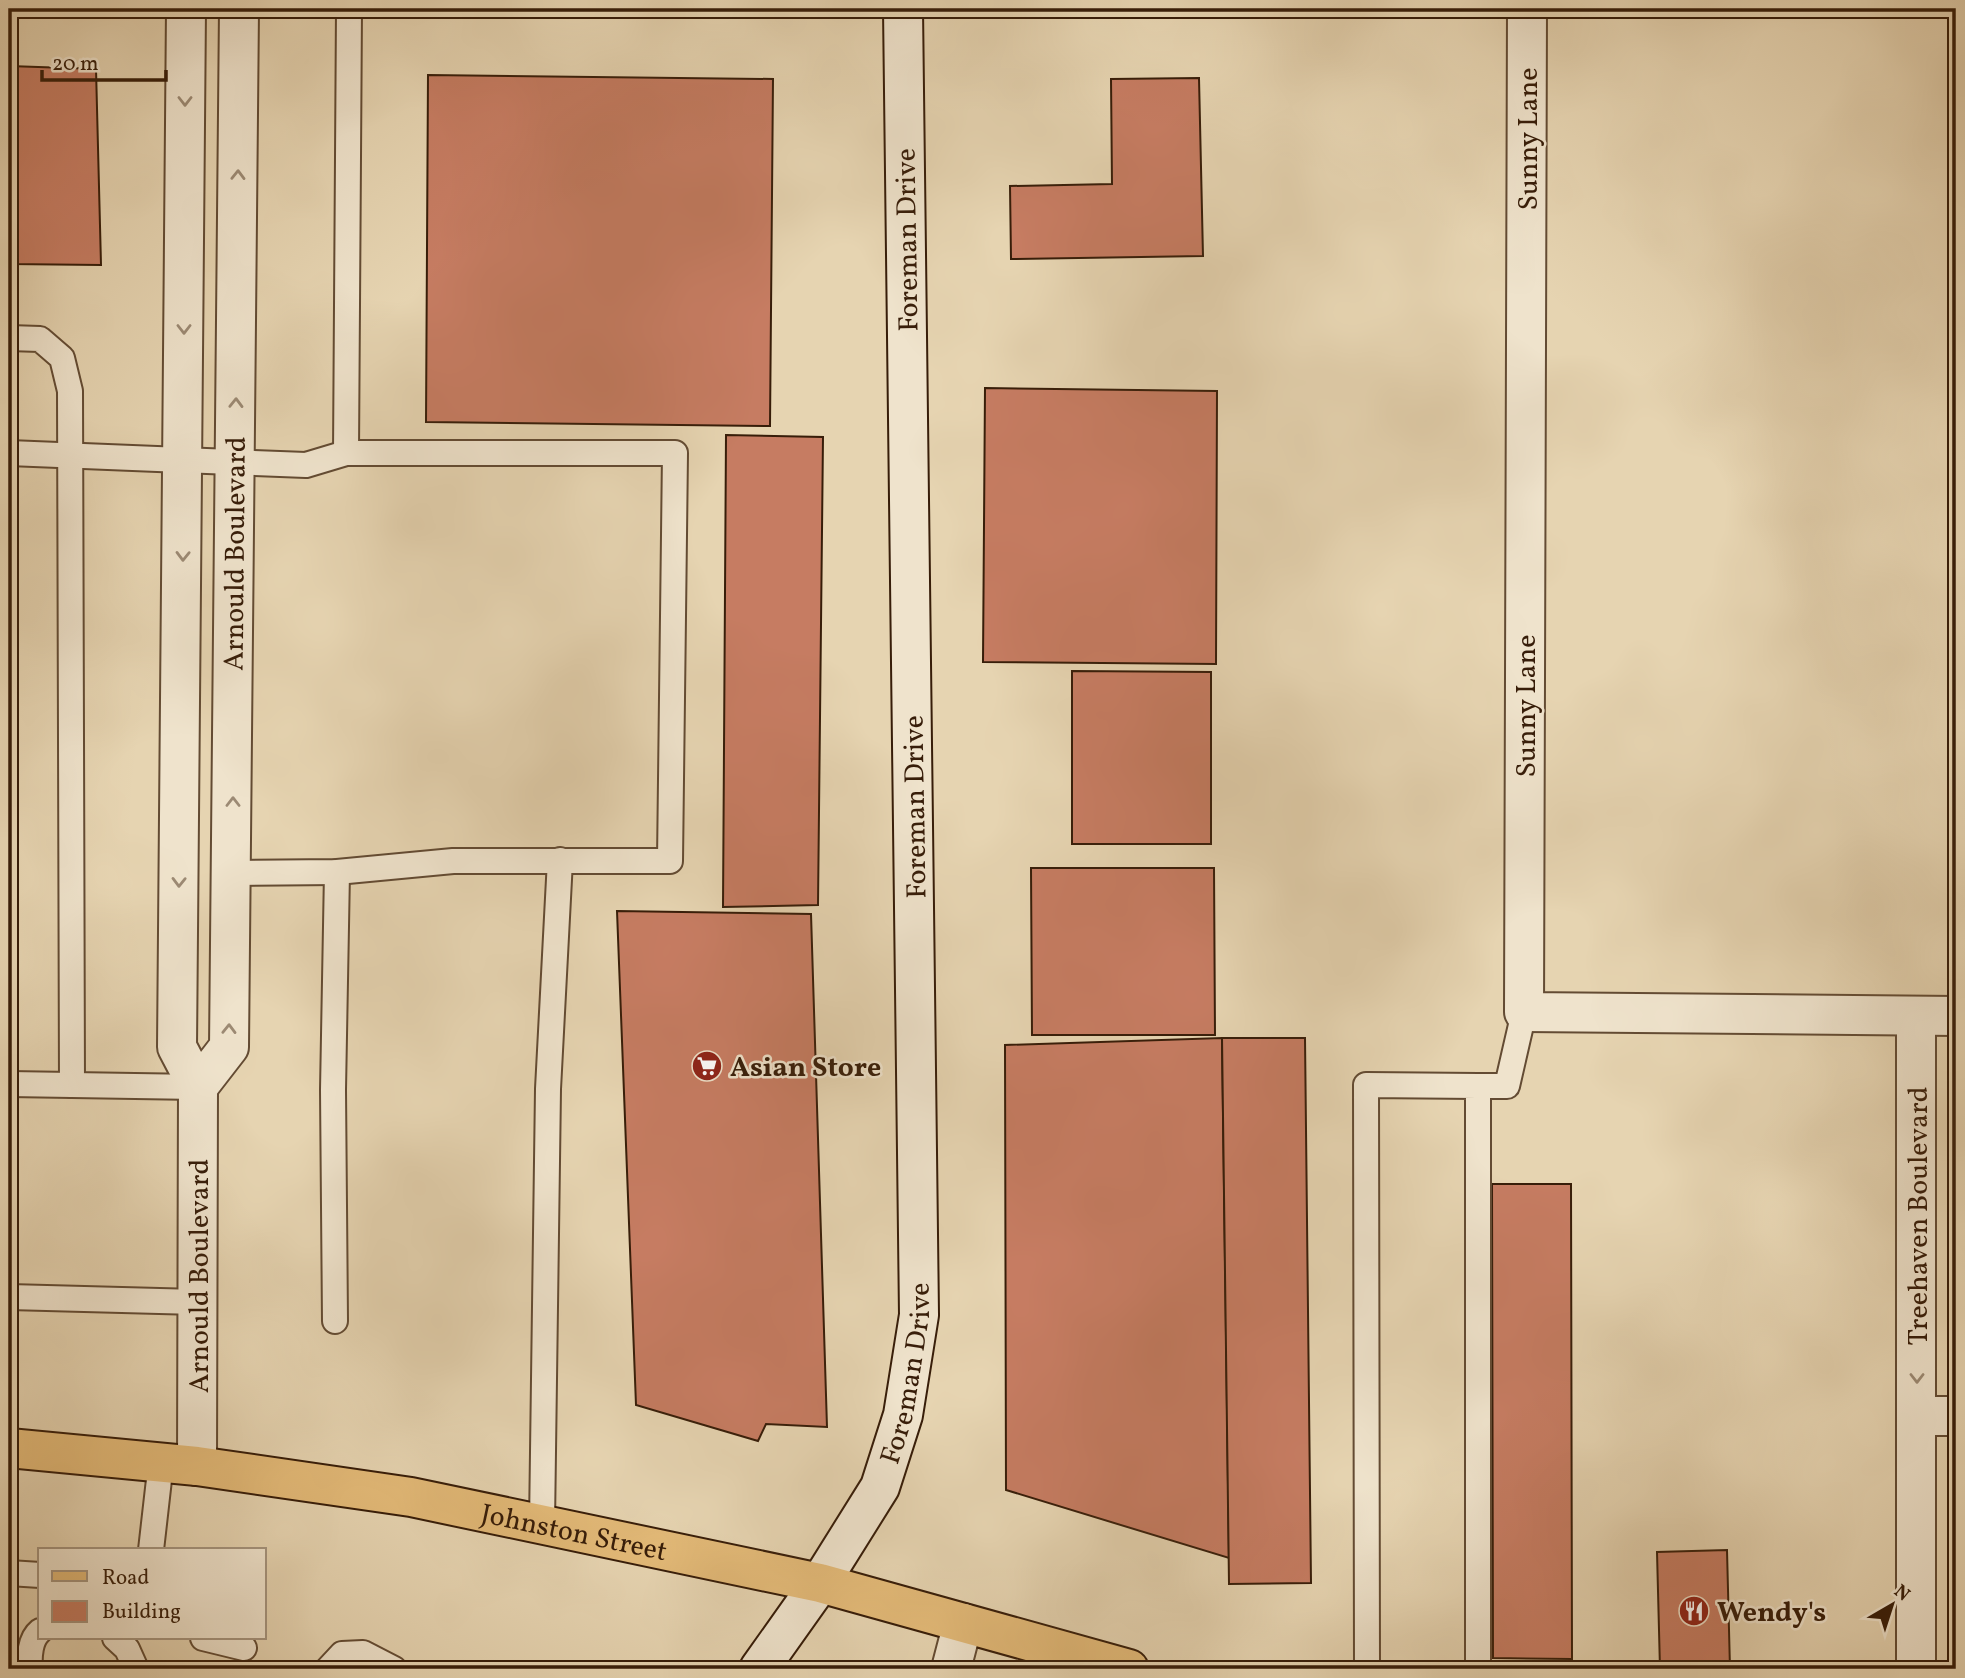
<svg xmlns="http://www.w3.org/2000/svg" width="1965" height="1678" font-family="Vollkorn,serif">
<style>
.building{fill:#c67c62;stroke:#371d09;stroke-width:2}
.lines{fill:none;stroke-linecap:round;stroke-linejoin:round}
.lane-casing{stroke:#634b33;stroke-width:28}
.street-casing{stroke:#634b33;stroke-width:42}
.secondary-casing{stroke:#371d09;stroke-width:42}
.primary-casing{stroke:#371d09;stroke-width:42}
.lane{stroke:#efe3cc;stroke-width:24}
.street{stroke:#efe3cc;stroke-width:38}
.secondary{stroke:#efe3cc;stroke-width:38}
.primary{stroke:#e3ba78;stroke-width:38}
.oneway{stroke:#9c8a74}
.labels{text-anchor:middle;stroke-width:5;stroke-linejoin:round;paint-order:stroke}
.street-label{font-size:28px;fill:#371d09;stroke:#efe3cc}
.poi-label{font-size:28px;font-weight:bold;fill:#371d09;stroke:#efe3cc;text-anchor:start}
</style>
<rect width="100%" height="100%" fill="#e6d4b1"/>
<filter id="stains"><feTurbulence type="fractalNoise" baseFrequency=".00286" numOctaves="4"/><feColorMatrix values="0 0 0 0 .2 0 0 0 0 .09 0 0 0 0 .02 0 0 0 .5 -.17"/></filter>
<radialGradient id="worn" r=".72"><stop offset=".6" stop-color="#630" stop-opacity="0"/><stop offset="1" stop-color="#630" stop-opacity=".3"/></radialGradient>
<g class="building">
<path d="M9,66L96,69L101,265L9,264Z"/>
<path d="M428,75L773,79L770,426L426,422Z"/>
<path d="M1199,78L1203,256L1011,259L1010,186L1112,184L1111,79Z"/>
<path d="M985,388L1217,391L1216,664L983,662Z"/>
<path d="M726,435L823,437L818,905L723,907Z"/>
<path d="M1072,671L1211,672V844H1072Z"/>
<path d="M1031,868H1214L1215,1035H1032Z"/>
<path d="M617,911L811,914L827,1427L766,1424L758,1441L636,1405Z"/>
<path d="M1222,1038L1229,1558L1006,1490L1005,1045Z"/>
<path d="M1222,1038H1305L1311,1583L1229,1584Z"/>
<path d="M1492,1184H1571L1572,1659L1493,1658Z"/>
<path d="M1727,1550L1730,1669H1660L1657,1552Z"/>
</g>
<g class="lines">
<g class="lane-casing">
<g id="lane">
<path d="M9,338L40,339L62,358L70,391L72,1085"/>
<path d="M9,453L306,465L346,453H675L670,861H453L337,872L232,873"/>
<path d="M346,453L349,9"/>
<path d="M9,1084L198,1087"/>
<path d="M1478,1086H1507L1524,1012"/>
<path d="M9,1297L197,1302"/>
<path d="M335,1321L333,1090L337,872"/>
<path d="M542,1524L548,1089L560,860"/>
<path d="M151,1550L161,1462"/>
<path d="M9,1573L40,1575"/>
<path d="M115,1638L127,1649L136,1669"/>
<path d="M203,1638L244,1648"/>
<path d="M30,1669C29,1657 30,1639 40,1631"/>
<path d="M328,1669L342,1654L363,1653L394,1669"/>
<path d="M1367,1669L1366,1085L1478,1086V1669"/>
</g>
</g>
<g class="street-casing">
<g id="street">
<path d="M186,9L177,1047L198,1087L197,1466"/>
<path d="M1527,9L1524,1012L1956,1016"/>
<path d="M1916,1016V1669"/>
<path id="s1" d="M198,1087L229,1047L239,9"/>
<path d="M1917,1416H1956"/>
<path d="M951,1669L963,1623"/>
</g>
</g>
<g class="secondary-casing">
<g id="secondary">
<path id="s2" d="M759,1669L820,1583L880,1487L903,1415L919,1315L903,9"/>
</g>
</g>
<g class="primary-casing">
<g id="primary">
<path id="s3" d="M9,1448L197,1466L411,1497L820,1583L1129,1669"/>
</g>
</g>
<use href="#lane" class="lane"/>
<use href="#street" class="street"/>
<use href="#secondary" class="secondary"/>
<use href="#primary" class="primary"/>
</g>
<defs><path id="oneway-chevron" d="M-2-3.5L2.5 0L-2 3.5" fill="none" stroke-width="1.6" stroke-linecap="round" stroke-linejoin="round" transform="scale(1.75)"/></defs>
<g class="oneway">
<use href="#oneway-chevron" transform="translate(185 101) rotate(90)"/>
<use href="#oneway-chevron" transform="translate(238 175) rotate(-89)"/>
<use href="#oneway-chevron" transform="translate(184 329) rotate(90)"/>
<use href="#oneway-chevron" transform="translate(236 403) rotate(-89)"/>
<use href="#oneway-chevron" transform="translate(183 556) rotate(91)"/>
<use href="#oneway-chevron" transform="translate(233 802) rotate(-90)"/>
<use href="#oneway-chevron" transform="translate(179 882) rotate(91)"/>
<use href="#oneway-chevron" transform="translate(229 1029) rotate(-89)"/>
<use href="#oneway-chevron" transform="translate(1917 1378) rotate(90)"/>
</g>
<defs>
<g id="supermarket-disc" transform="scale(1.575)"><circle r="9.5" fill="#8f2418" stroke="#efe3cc"/><path d="M-6-5.5h2.5l.6 2H6L4.5 2H-2.5L-4.4-4H-6ZM-1.5 3.2a1.3 1.3 0 1 0 .1 0ZM3 3.2a1.3 1.3 0 1 0 .1 0Z" fill="#fff"/></g>
<g id="restaurant-disc" transform="scale(1.575)"><circle r="9.5" fill="#8f2418" stroke="#efe3cc"/><path d="M-5-6h1v4h1v-4h1v4h1v-4h1v5L-1.5 .5V6h-2V.5L-5-1ZM5-6V6H3V1.5H1.5Q1.5-4 5-6Z" fill="#fff"/></g>
</defs>
<g fill-rule="evenodd">
<use href="#supermarket-disc" x="707" y="1066"/>
<use href="#restaurant-disc" x="1694" y="1611"/>
</g>
<g class="labels">
<g class="street-label">
<text transform="translate(1527 139) rotate(-90)" y="10">Sunny Lane</text>
<text transform="translate(906 240) rotate(-91)" y="10">Foreman Drive</text>
<text dy="10" stroke="none"><textPath href="#s1" startOffset="544">Arnould Boulevard</textPath></text>
<text transform="translate(1525 706) rotate(-90)" y="10">Sunny Lane</text>
<text transform="translate(914 807) rotate(-91)" y="10">Foreman Drive</text>
<text transform="translate(1917 1216) rotate(-90)" y="10">Treehaven Boulevard</text>
<text transform="translate(198 1276) rotate(-90)" y="10">Arnould Boulevard</text>
<text dy="10" stroke="none"><textPath href="#s2" startOffset="336">Foreman Drive</textPath></text>
<text dy="10" stroke="none"><textPath href="#s3" startOffset="572">Johnston Street</textPath></text>
</g>
<g class="poi-label">
<text x="730" y="1076">Asian Store</text>
<text x="1717" y="1621">Wendy's</text>
</g>
</g>
<rect width="1965" height="1678" fill="none" stroke="#e6d4b1" stroke-width="35"/>
<rect x="10" y="10" width="1944" height="1657" fill="none" stroke="#371d09" stroke-width="3.5"/>
<rect x="18" y="18" width="1930" height="1643" fill="none" stroke="#371d09" stroke-width="2"/>
<rect x="38" y="1548" width="228" height="91" fill="#efe3cc" stroke="#a5947e" stroke-width="2"/>
<rect x="52" y="1571" width="35" height="10" fill="#e3ba78" stroke="#a5947e" stroke-width="2"/>
<text x="102" y="1584" font-size="21" fill="#371d09">Road</text>
<rect x="52" y="1601" width="35" height="21" fill="#c67c62" stroke="#a5947e" stroke-width="2"/>
<text x="102" y="1618" font-size="21" fill="#371d09">Building</text>
<g transform="translate(1892 1605) rotate(39)" stroke="#efe3cc" stroke-width="5" paint-order="stroke">
<path d="M0-5L12 26L0 18L-12 26Z" fill="#371d09"/>
<text y="-10" font-size="19" font-weight="bold" text-anchor="middle" fill="#371d09">N</text>
</g>
<path d="M42 70v10h124v-10" fill="none" stroke="#371d09" stroke-width="3.5"/>
<text x="52" y="70" font-size="21" fill="#371d09" stroke="#efe3cc" stroke-width="5" paint-order="stroke">20 m</text>
<rect width="100%" height="100%" filter="url(#stains)"/>
<rect width="100%" height="100%" fill="url(#worn)"/>
</svg>
